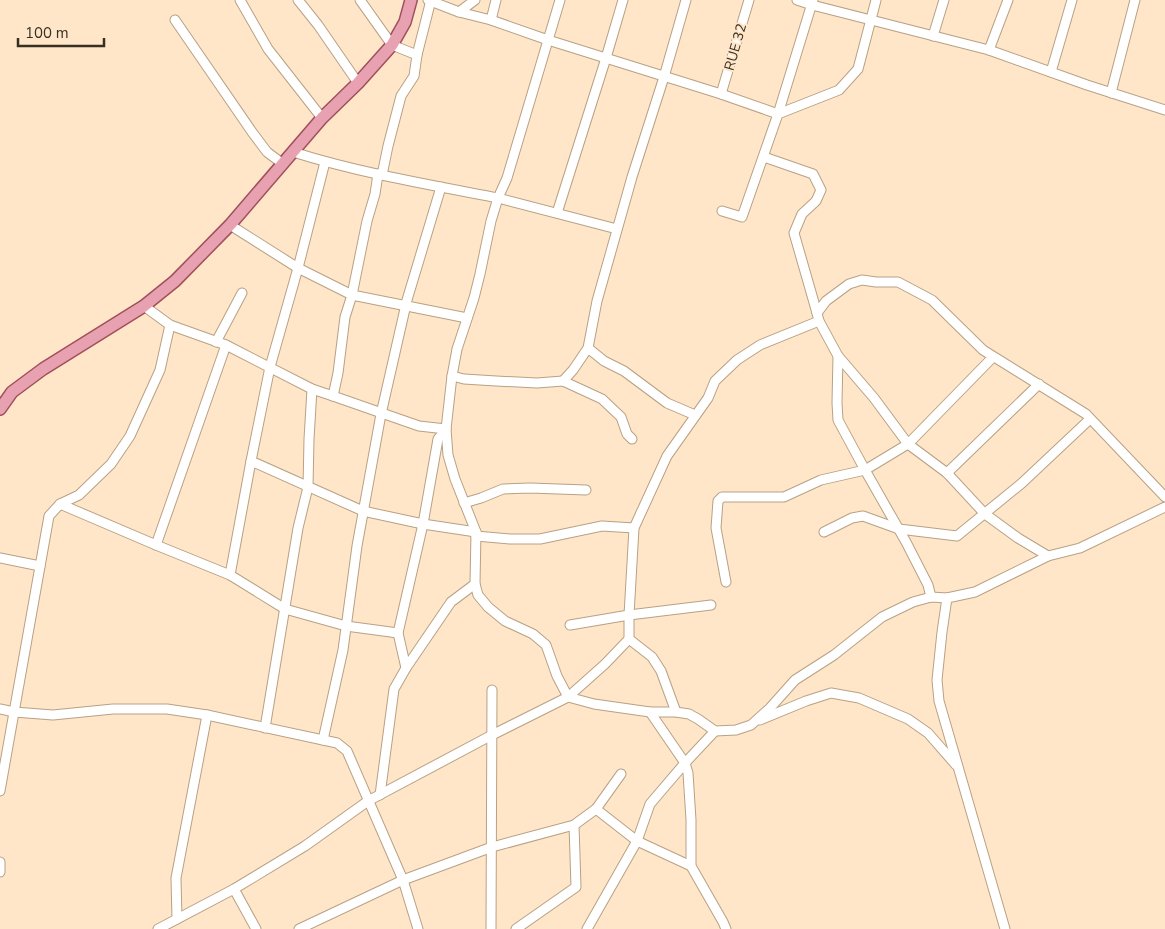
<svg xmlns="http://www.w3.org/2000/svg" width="1165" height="929" font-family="'Nunito Sans',sans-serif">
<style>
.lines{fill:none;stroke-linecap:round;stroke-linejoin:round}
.minor-casing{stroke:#b8a184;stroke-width:11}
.major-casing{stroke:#a0505c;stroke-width:14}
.minor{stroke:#fff;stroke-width:9}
.major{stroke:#e8a1b0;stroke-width:11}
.labels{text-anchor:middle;stroke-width:4;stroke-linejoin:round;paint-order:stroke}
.street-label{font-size:14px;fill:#382f23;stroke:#ffe6c8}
</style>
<rect width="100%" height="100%" fill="#ffe6c8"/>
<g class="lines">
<g class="minor-casing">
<g id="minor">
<path d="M240,0L268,49L322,118"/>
<path d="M298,0L318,25L358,83"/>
<path d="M360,0L392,45L417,55"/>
<path d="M428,0L459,12L491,20L548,40L721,94L778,114L839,90L858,69L876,0"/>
<path d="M560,0L507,178L498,198L617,229"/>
<path d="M797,0L812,5L989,50L1087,85L1165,110"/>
<path d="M459,12L475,0"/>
<path d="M175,20L252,132L267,152L283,164"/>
<path d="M491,20L496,0"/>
<path d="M933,36L944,0"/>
<path d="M989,50L1008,0"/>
<path d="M1051,72L1072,0"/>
<path d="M1111,93L1135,0"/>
<path d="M721,94L749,0"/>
<path d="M293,152C360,173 430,185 498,198L491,221L480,274L474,298L457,349L452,376L446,429L448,455L455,479L476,532L475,584L478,595L488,607L505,621L533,634L546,645L557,676L568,697L594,704L650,712H676L689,714L698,719L715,731L736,730L751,725L770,708L795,680L834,655L882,617L913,602L931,597L947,598"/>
<path d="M764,157L813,174L821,190L816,201L802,214L794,233L817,313L819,321L838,356L837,403L838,420L865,470L906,542L928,585L931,597"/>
<path d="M378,174L375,194L367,221L352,295L345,317L338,373L333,396L419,426L446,429"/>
<path d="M382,175L388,146L401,96L414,76L417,55L431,0"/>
<path d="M722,211L742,217L778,114L813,0"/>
<path d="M557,213L606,58L623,0"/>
<path d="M230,225L298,268L352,295L467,318"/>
<path d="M144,306L170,325L226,345L312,389L333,396"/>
<path d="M817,313L826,301L849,284L862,280L876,282H898L932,300L983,350L1086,414L1165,497"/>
<path d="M216,342L242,293"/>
<path d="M588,348L604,361L624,371L667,403L695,415"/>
<path d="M838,356L874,398L908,444L947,473L985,514L1018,538L1048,556"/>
<path d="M452,376L464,379L496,381L537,383L563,381L602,399L621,417L627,434L632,439"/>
<path d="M563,381L573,370L588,348L597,301L632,177L664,77L686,0"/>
<path d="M251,461L363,511L423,524L476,532"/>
<path d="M947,473L1039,384"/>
<path d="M464,503L481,498L503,489L530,488L586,490"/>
<path d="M60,504L156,545L230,575L285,609L346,626L398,633"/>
<path d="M824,532L852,518L863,516L899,529L957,536L1022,483L1090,419"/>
<path d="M476,536L510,539H540L602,526L634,528"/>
<path d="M156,545L226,345"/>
<path d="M0,558L40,566"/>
<path d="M230,575L251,461L270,367L298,268L325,162"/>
<path d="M726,582L716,528L718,501L722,497H784L821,480L865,470L908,444L993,357"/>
<path d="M570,625L629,615L711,605"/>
<path d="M629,639L652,657L661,671L676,712"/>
<path d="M406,668L398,633L423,524L438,439L446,429"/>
<path d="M0,709L14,712L53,715L113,709H167L207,715L337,743L347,751L403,880L418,929"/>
<path d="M650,712L685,763L688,773L691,820V866L723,922L726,929"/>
<path d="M760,720L806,701L831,693L859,698L908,719L928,733L956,765"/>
<path d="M265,728L298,528L308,487L309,439L312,389"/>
<path d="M323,740L343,650L357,546L381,414L407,300L441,187"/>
<path d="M0,791L49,516L60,504L79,495L111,464L130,436L160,370L170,325"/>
<path d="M380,795L394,689L406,668L451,602L475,584"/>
<path d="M596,809L637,841L691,866"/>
<path d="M0,862V872"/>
<path d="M234,889L256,929"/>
<path d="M177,919L176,878L207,715"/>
<path d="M158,929L234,889L305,846L368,801L492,735L568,697L605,664L629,639V615L634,528L667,456L708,398L715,381L737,360L760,345L819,321"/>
<path d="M299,929L403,880L492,847L574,825L596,809L621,774"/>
<path d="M491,929L492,690"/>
<path d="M516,929L576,887L574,825"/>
<path d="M587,929L637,841L650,804L685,763L715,731"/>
<path d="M1005,929L939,701L937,680L942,632L947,598L975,592L1048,556L1080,548L1165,507"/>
</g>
</g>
<g class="major-casing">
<path id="major" d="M0,409L12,392L43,369L144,306L175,281L230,225L322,118L358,83L392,45L405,22L411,0"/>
</g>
<use href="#minor" class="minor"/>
<use href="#major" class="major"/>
</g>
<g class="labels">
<g class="street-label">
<text transform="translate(735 47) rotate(-74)" y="5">RUE 32</text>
</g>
</g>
<path d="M18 38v8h86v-8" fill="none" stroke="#382f23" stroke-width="2.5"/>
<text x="25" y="38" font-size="15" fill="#382f23" stroke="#ffe6c8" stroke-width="4" paint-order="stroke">100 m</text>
</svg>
